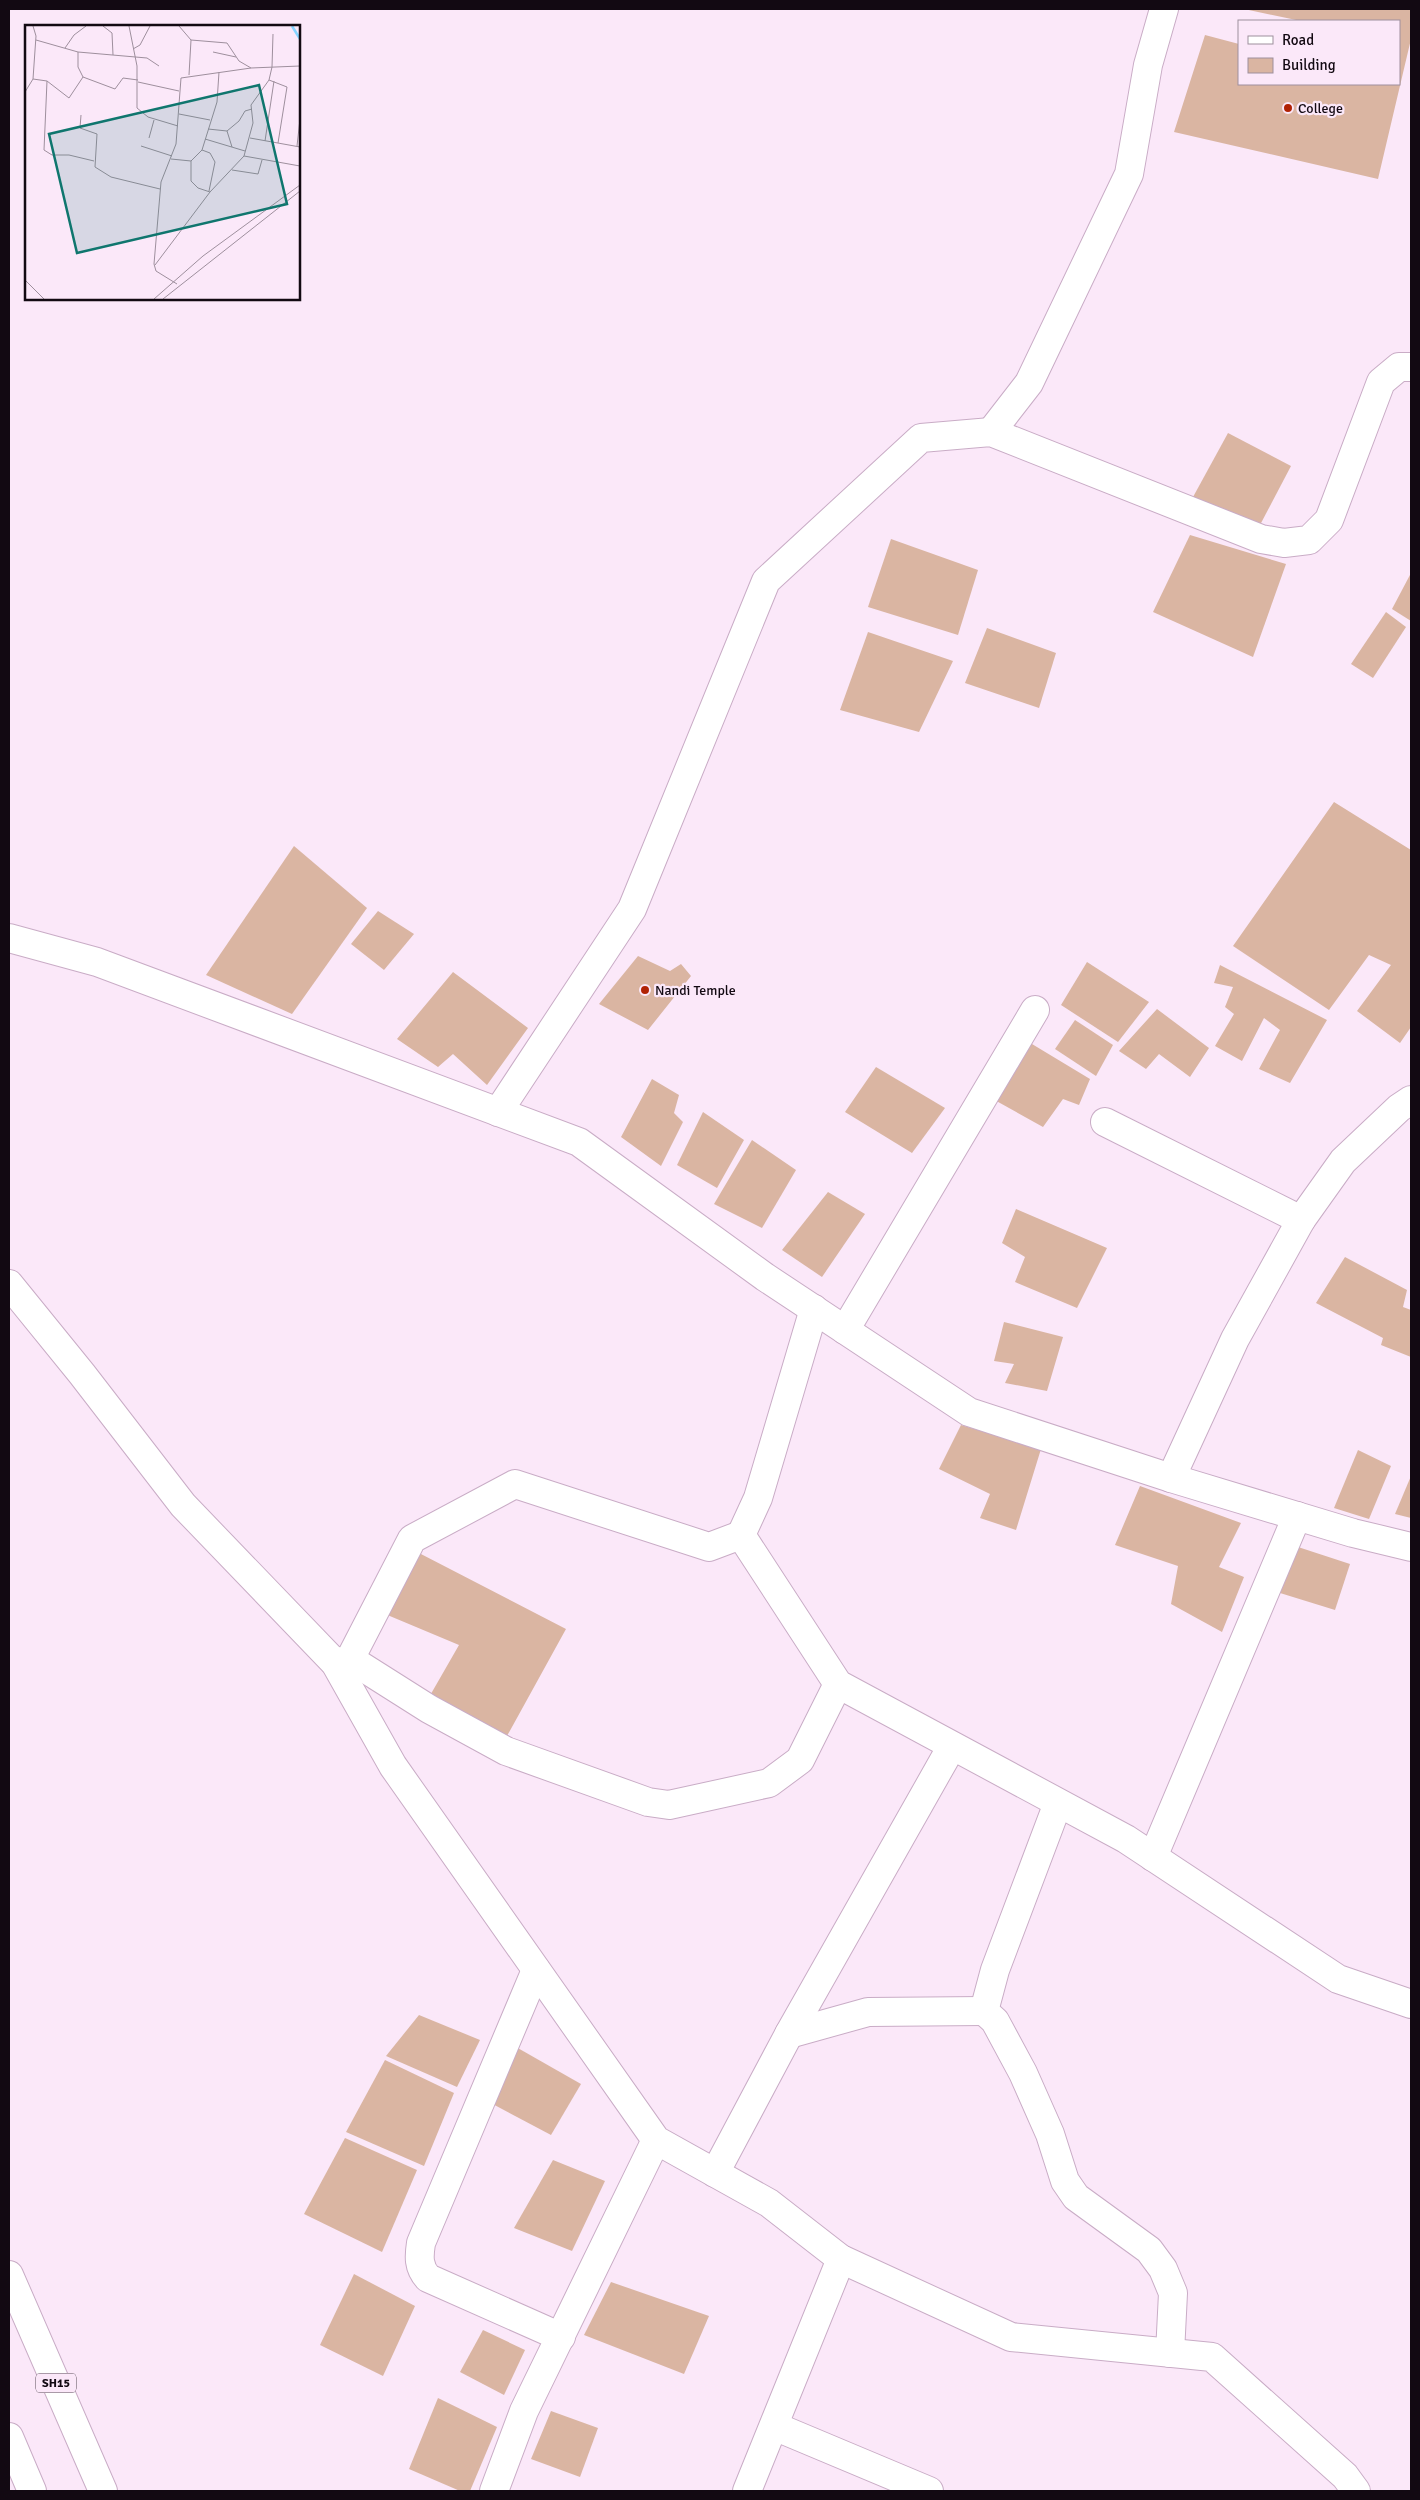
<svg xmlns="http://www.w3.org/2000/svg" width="1420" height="2500" font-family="Signika,sans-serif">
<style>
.building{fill:#dab5a2}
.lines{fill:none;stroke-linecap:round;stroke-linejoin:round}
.street-casing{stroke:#c9acc6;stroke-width:30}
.primary-casing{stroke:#c9acc6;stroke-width:30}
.street{stroke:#fff;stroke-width:28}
.primary{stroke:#fff;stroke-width:28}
.poi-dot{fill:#b02204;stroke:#fbe8f9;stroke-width:2}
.labels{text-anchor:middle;stroke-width:4.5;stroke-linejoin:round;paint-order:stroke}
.shield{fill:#fbe8f9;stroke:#584c57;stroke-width:1}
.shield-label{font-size:12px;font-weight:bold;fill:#120912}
.poi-label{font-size:14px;fill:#120912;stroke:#fbe8f9;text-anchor:start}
.inset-river{fill:none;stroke:#86d3ff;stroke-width:2.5}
.inset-road{fill:none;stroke:#9e8f9d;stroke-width:1}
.view{fill:#0f766e;fill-opacity:0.15;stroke:#0f766e;stroke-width:2.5}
.inset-edge{fill:none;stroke:#120912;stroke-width:2.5}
</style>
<rect width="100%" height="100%" fill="#fbe8f9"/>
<g class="building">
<path d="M1244,9H1411V39L1378,179L1174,132L1205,35L1239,44V84H1399V21H1301Z"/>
<path d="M1228,433L1291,466L1260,525L1193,497Z"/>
<path d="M1190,535L1286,564L1253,657L1153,612Z"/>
<path d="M891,539L978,570L958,635L868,607Z"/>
<path d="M1411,573V621L1392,609Z"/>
<path d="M1386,612L1406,627L1373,678L1351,664Z"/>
<path d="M987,628L1056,653L1039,708L965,683Z"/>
<path d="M868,632L953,661L919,732L840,710Z"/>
<path d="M1334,802L1411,850V1027L1400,1043L1357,1011L1391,965L1369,955L1329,1010L1233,946Z"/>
<path d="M294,846L367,908L292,1014L206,975Z"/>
<path d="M378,911L414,934L384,970L351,944Z"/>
<path d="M638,956L670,971L681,964L691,976L648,1030L599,1004Z"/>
<path d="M1087,962L1149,1002L1118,1042L1061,1005Z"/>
<path d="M1220,965L1327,1020L1290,1083L1259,1069L1280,1030L1264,1018L1242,1061L1215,1046L1234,1014L1225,1007L1233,987L1214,983Z"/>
<path d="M453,972L528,1028L487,1085L453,1054L438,1067L397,1039Z"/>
<path d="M1157,1009L1209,1048L1190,1077L1159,1054L1146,1069L1119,1051Z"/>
<path d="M1075,1020L1113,1045L1096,1076L1055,1049Z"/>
<path d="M1027,1041L1090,1079L1079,1105L1063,1099L1043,1127L991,1098Z"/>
<path d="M876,1067L945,1108L912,1153L845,1112Z"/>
<path d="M652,1079L679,1095L674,1113L683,1122L661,1166L621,1137Z"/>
<path d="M703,1112L744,1140L717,1188L677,1165Z"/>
<path d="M752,1140L796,1170L762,1228L714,1204Z"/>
<path d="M828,1192L865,1214L822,1277L782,1250Z"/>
<path d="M1016,1209L1107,1248L1077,1308L1015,1282L1025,1257L1002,1243Z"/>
<path d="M1345,1257L1407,1290L1403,1307L1411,1310V1357L1381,1345L1383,1338L1316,1303Z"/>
<path d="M1004,1322L1063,1337L1047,1391L1005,1383L1014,1364L994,1361Z"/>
<path d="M961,1425L1041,1449L1016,1530L980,1518L990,1494L939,1469Z"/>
<path d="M1358,1450L1391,1466L1369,1519L1334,1508Z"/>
<path d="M1411,1476V1518L1395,1514Z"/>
<path d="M1140,1486L1241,1523L1219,1567L1244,1577L1222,1632L1171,1604L1178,1566L1115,1545Z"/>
<path d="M1295,1546L1350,1564L1335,1610L1280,1593Z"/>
<path d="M419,1553L566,1629L502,1745L428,1699L459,1645L385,1614Z"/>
<path d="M419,2015L480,2040L457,2087L386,2056Z"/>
<path d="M516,2047L581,2084L551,2135L487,2101Z"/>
<path d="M385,2060L454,2093L424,2166L346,2132Z"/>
<path d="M345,2138L417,2170L382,2252L304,2214Z"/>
<path d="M553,2160L605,2181L572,2251L514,2228Z"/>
<path d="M354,2274L415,2306L383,2376L320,2345Z"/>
<path d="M611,2282L709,2316L684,2374L584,2335Z"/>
<path d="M483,2330L525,2350L504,2395L460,2372Z"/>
<path d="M438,2398L497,2427L470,2491H460L409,2469Z"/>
<path d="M551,2411L598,2428L580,2477L531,2459Z"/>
</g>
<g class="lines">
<g class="street-casing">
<g id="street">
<path d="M991,432L1029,383L1129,174L1148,65L1164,9"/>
<path d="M9,938L97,962L579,1142L765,1277L969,1412L1171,1478L1353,1533L1411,1547"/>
<path d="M498,1112L632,909L766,581L921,438L991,432L1261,539L1284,543L1309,540L1329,520L1381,382L1399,367H1411"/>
<path d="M1105,1122L1301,1220"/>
<path d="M9,1284L82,1374L183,1505L335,1663L393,1766L656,2140L769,2203L841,2259L1011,2337L1212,2357L1345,2476L1356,2491"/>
<path d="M814,1309L758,1498L741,1535L838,1684L1126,1839L1338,1979L1411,2004"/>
<path d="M845,1330L1035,1010"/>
<path d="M1171,1478L1235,1339L1301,1220L1343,1161L1399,1108L1411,1100"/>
<path d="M350,1659L429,1709L506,1751L648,1802L669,1805L769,1783L800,1760L838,1684"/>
<path d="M335,1663L350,1659L412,1539L515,1484L709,1547L741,1535"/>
<path d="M1058,1803L995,1970L984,2011L995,2021L1023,2073L1050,2134L1065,2181L1076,2197L1149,2250L1163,2269L1173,2293L1170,2353"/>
<path d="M1153,1857L1297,1516"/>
<path d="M536,1970L421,2243C419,2256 418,2267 428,2278L561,2337"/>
<path d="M789,2034L868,2012L984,2011"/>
<path d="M715,2173L789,2034L952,1746"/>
<path d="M774,2426L929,2491"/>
<path d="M494,2491L524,2411L656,2140"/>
<path d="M747,2491L841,2259"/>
</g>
</g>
<g class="primary-casing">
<g id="primary">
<path d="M9,2275L103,2491"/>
<path d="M9,2437L32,2491"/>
</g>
</g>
<use href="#street" class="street"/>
<use href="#primary" class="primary"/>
</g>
<g class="poi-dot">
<circle cx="1288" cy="108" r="5"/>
<circle cx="645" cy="990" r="5"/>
</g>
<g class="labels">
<rect class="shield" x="36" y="2373.5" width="40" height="19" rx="4"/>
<g class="shield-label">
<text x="56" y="2387">SH15</text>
</g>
<g class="poi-label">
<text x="1298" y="113">College</text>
<text x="655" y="995">Nandi Temple</text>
</g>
</g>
<g transform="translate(25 25)">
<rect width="275" height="275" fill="#fbe8f9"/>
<path class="inset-river" d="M267,1L275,14"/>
<path class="inset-road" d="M78,1L87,8L88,30M104,1L112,41V83L123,92L153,101M154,1L166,15L202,18L214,36L226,43M11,15L53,27L122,33L134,41M40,23L49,10L61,1M108,24L115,20L125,1M53,27V42L58,52L90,64L98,53L113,55M188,27L211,32M164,50L166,15M8,54L22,56L44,73L58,52M244,55L262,62L253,118M22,56L19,125L27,130H44L69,136M113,57L154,66M0,67L8,54L11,11L8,1M154,89L185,95M56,90L55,103L72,109L70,142L86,152L135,164M183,104L202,106L214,96L220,86L227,84M202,106L207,122M124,113L129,95M225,113L275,122M180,114L220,126M240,116L249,56M116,121L147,131M272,121L275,94M177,125L185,128L190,137L184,166M219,131L275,141M146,134L166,136L177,125L192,77L194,47M166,136V156L173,163L185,167M207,145L233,149L237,135M130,240L185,167L219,131L228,98L226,80L244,55L247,42L248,9M0,255L19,274M152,259L131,246L129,239L136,157L151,119L156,53L226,43L275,41M129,274L178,231L275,160M138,274L275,166"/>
<path class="view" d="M234,60L262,179L52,228L24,109Z"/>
<rect width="275" height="275" class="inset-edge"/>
</g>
<rect width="1420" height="2500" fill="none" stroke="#120912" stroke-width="20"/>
<rect x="1238" y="20" width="162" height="65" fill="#fbe8f9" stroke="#9e8f9d"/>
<rect x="1248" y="36" width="25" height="8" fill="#ffffff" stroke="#9e8f9d"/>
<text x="1282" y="45" font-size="15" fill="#120912">Road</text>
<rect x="1248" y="58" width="25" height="15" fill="#dab5a2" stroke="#9e8f9d"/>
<text x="1282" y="70" font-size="15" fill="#120912">Building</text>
</svg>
